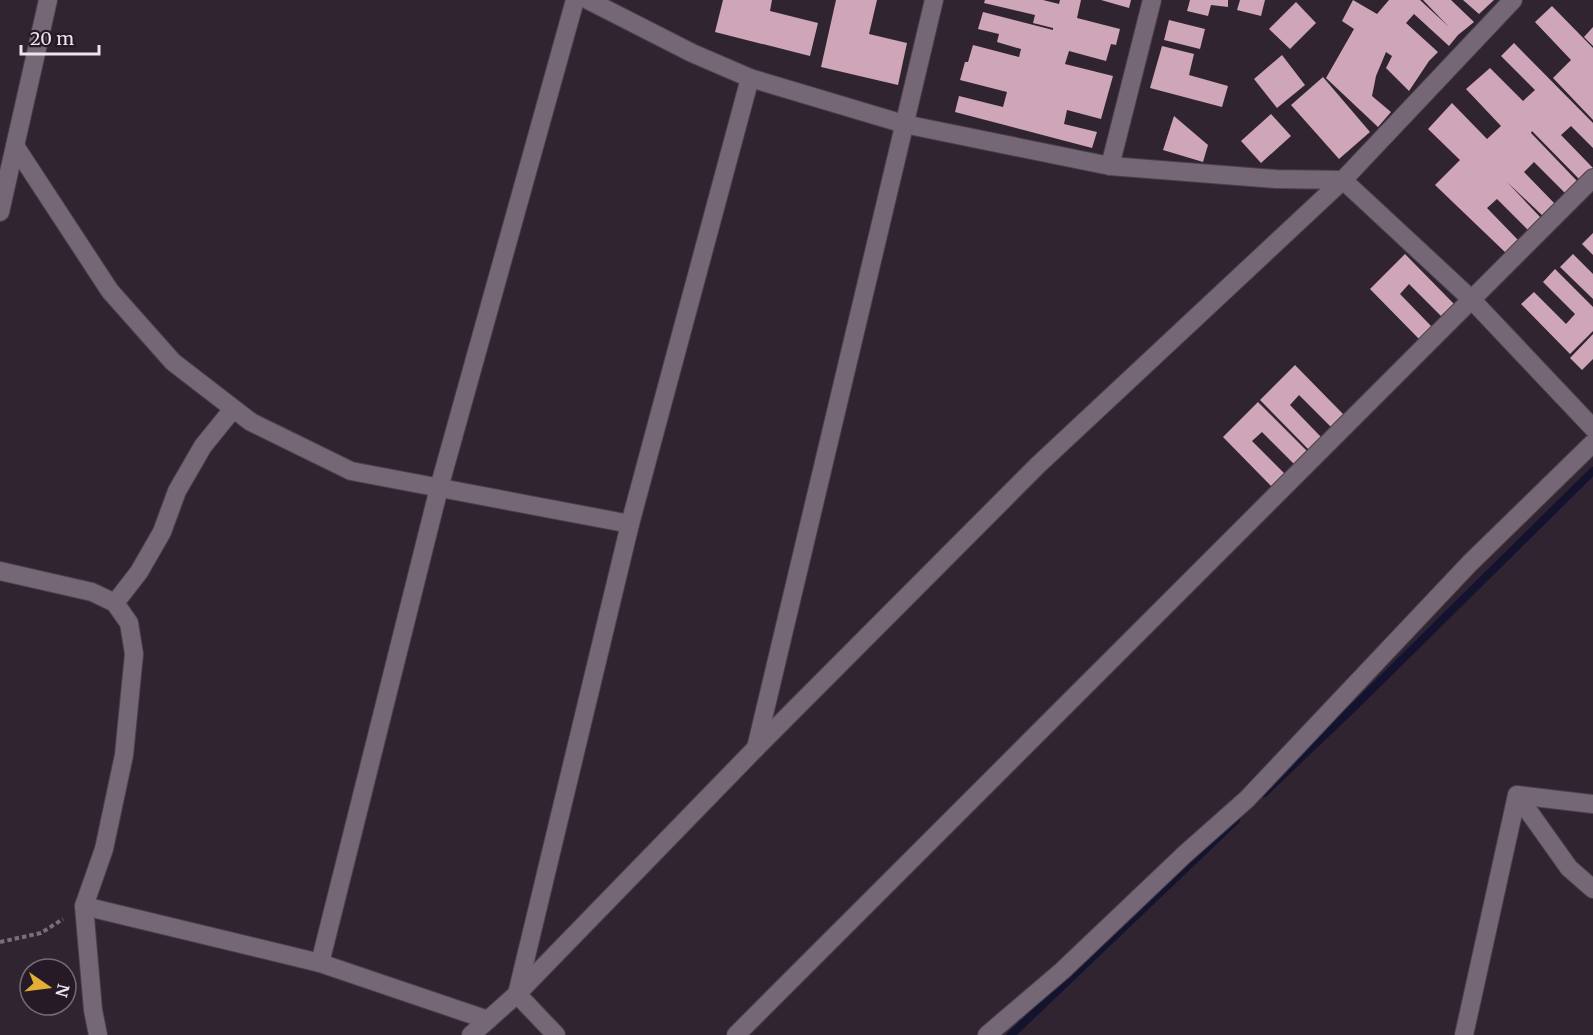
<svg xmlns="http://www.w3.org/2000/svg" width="1593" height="1035" font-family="Merriweather,serif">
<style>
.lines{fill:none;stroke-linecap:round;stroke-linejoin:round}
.stream{stroke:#13132f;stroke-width:8}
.building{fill:#cfa6b8}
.street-casing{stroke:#4b414a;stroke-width:20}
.path{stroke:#796e79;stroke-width:4;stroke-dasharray:4.5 3;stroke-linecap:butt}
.street{stroke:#756775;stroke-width:18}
</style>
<rect width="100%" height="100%" fill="#302430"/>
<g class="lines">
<g class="stream">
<path d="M1264,793L1357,704L1593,471"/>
<path d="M1011,1035L1236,820"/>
</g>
</g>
<g class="building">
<path d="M723,0H772L770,11L818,23L810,56L715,32Z"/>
<path d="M836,0H877L869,34L907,43L898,85L821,67Z"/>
<path d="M985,0H1043L1059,4L1060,0H1081L1077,18L1120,29L1116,45L1111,44L1106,61L1069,51L1065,64L1113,76L1101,119L1067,110L1064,124L1097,132L1092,148L955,112L959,96L1003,107L1007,92L960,80L965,62H968L973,45L1019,57L1021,49L997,42L999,34L978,29L983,12L1053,30V28L1033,23L1035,15L984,3Z"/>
<path d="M1101,0H1131L1129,8Z"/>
<path d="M1190,0H1228V7L1211,5L1208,16L1187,11Z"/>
<path d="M1240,0H1265L1261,16L1237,10Z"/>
<path d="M1353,0L1377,14L1389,0H1420L1449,27L1423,0H1451L1474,22L1458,35L1449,46L1414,14L1406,23L1438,52L1429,61L1409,91L1386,68L1392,56L1386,52L1376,76L1372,96L1391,112L1378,127L1326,78L1354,29L1342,21Z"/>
<path d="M1463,0H1494L1479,14Z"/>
<path d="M1296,2L1316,23L1290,49L1269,29Z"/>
<path d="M1552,6L1593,48V120L1553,78L1571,60L1535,22Z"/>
<path d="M1169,20L1205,29L1200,49L1164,40Z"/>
<path d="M1593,27V46L1584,37Z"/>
<path d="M1514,43L1593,123V148L1571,126L1561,135L1593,168L1581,181L1532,131L1531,133L1578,182L1566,194L1534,162L1524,172L1556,205L1544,217L1507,182L1541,218L1529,231L1497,199L1487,208L1519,241L1507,254L1435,185L1460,160L1428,129L1452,103L1487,139L1501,126L1466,89L1490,68L1523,101L1535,90L1501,56Z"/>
<path d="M1162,46L1194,54L1189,75L1228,86L1222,107L1150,88Z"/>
<path d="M1282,55L1305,85L1277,108L1254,79Z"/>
<path d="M1323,77L1370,132L1339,159L1291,105Z"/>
<path d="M1271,114L1291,136L1261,163L1241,141Z"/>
<path d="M1174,116L1208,145L1203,162L1163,150Z"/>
<path d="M1593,233V255L1582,244Z"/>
<path d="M1405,254L1454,304L1441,316L1409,284L1400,294L1432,327L1419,339L1370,289Z"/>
<path d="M1573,254L1593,274V299L1560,267Z"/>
<path d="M1555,269L1593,307V331L1570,354L1521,304L1534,292L1566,324L1575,314L1543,282Z"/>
<path d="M1593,334V359L1582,370L1570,358Z"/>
<path d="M1295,365L1344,415L1331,427L1299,395L1290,405L1322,438L1309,450L1260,400Z"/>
<path d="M1258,402L1307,451L1294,464L1262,432L1252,441L1285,474L1272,487L1223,437Z"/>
</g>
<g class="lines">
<g class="street-casing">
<g id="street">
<path d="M588,0L692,53L750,78L904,124L1110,166L1276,179L1343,180L1471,299L1593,428"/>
<path d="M15,146L110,291L173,362L251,422L351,471L630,524"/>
<path d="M1110,166L1152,0"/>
<path d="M0,212L48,0"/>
<path d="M0,571L92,592L115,603L129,623L134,654L124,755L104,849L84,906L93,1010L98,1035"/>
<path d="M115,603L139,572L162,532L177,491L203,446L233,409"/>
<path d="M756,748L934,0"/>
<path d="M1517,795L1569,868L1593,889"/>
<path d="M84,906L320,963L488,1020"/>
<path d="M320,963L439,488L575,0"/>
<path d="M471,1035L517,994L756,748L1038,465L1343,180L1513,0"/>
<path d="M556,1035L517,994L630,524L750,78"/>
<path d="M736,1035L1593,178"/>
<path d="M987,1035L1062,971L1185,854L1247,799L1470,563L1593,443"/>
<path d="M1464,1035L1517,795L1593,804"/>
</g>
</g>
<path class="path" d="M0,942L41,933L63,919"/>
<use href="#street" class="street"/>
</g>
<g transform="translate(48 987) rotate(104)"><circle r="28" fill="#261a26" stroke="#756b75" stroke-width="1.5"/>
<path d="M0-4.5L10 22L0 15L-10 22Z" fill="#e2af34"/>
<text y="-9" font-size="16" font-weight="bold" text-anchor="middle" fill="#ece4ec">N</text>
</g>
<path d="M21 45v9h78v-9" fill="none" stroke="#ece4ec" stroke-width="3"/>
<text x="30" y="45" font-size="18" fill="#ece4ec" stroke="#261a26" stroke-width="4.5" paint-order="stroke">20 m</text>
</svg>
